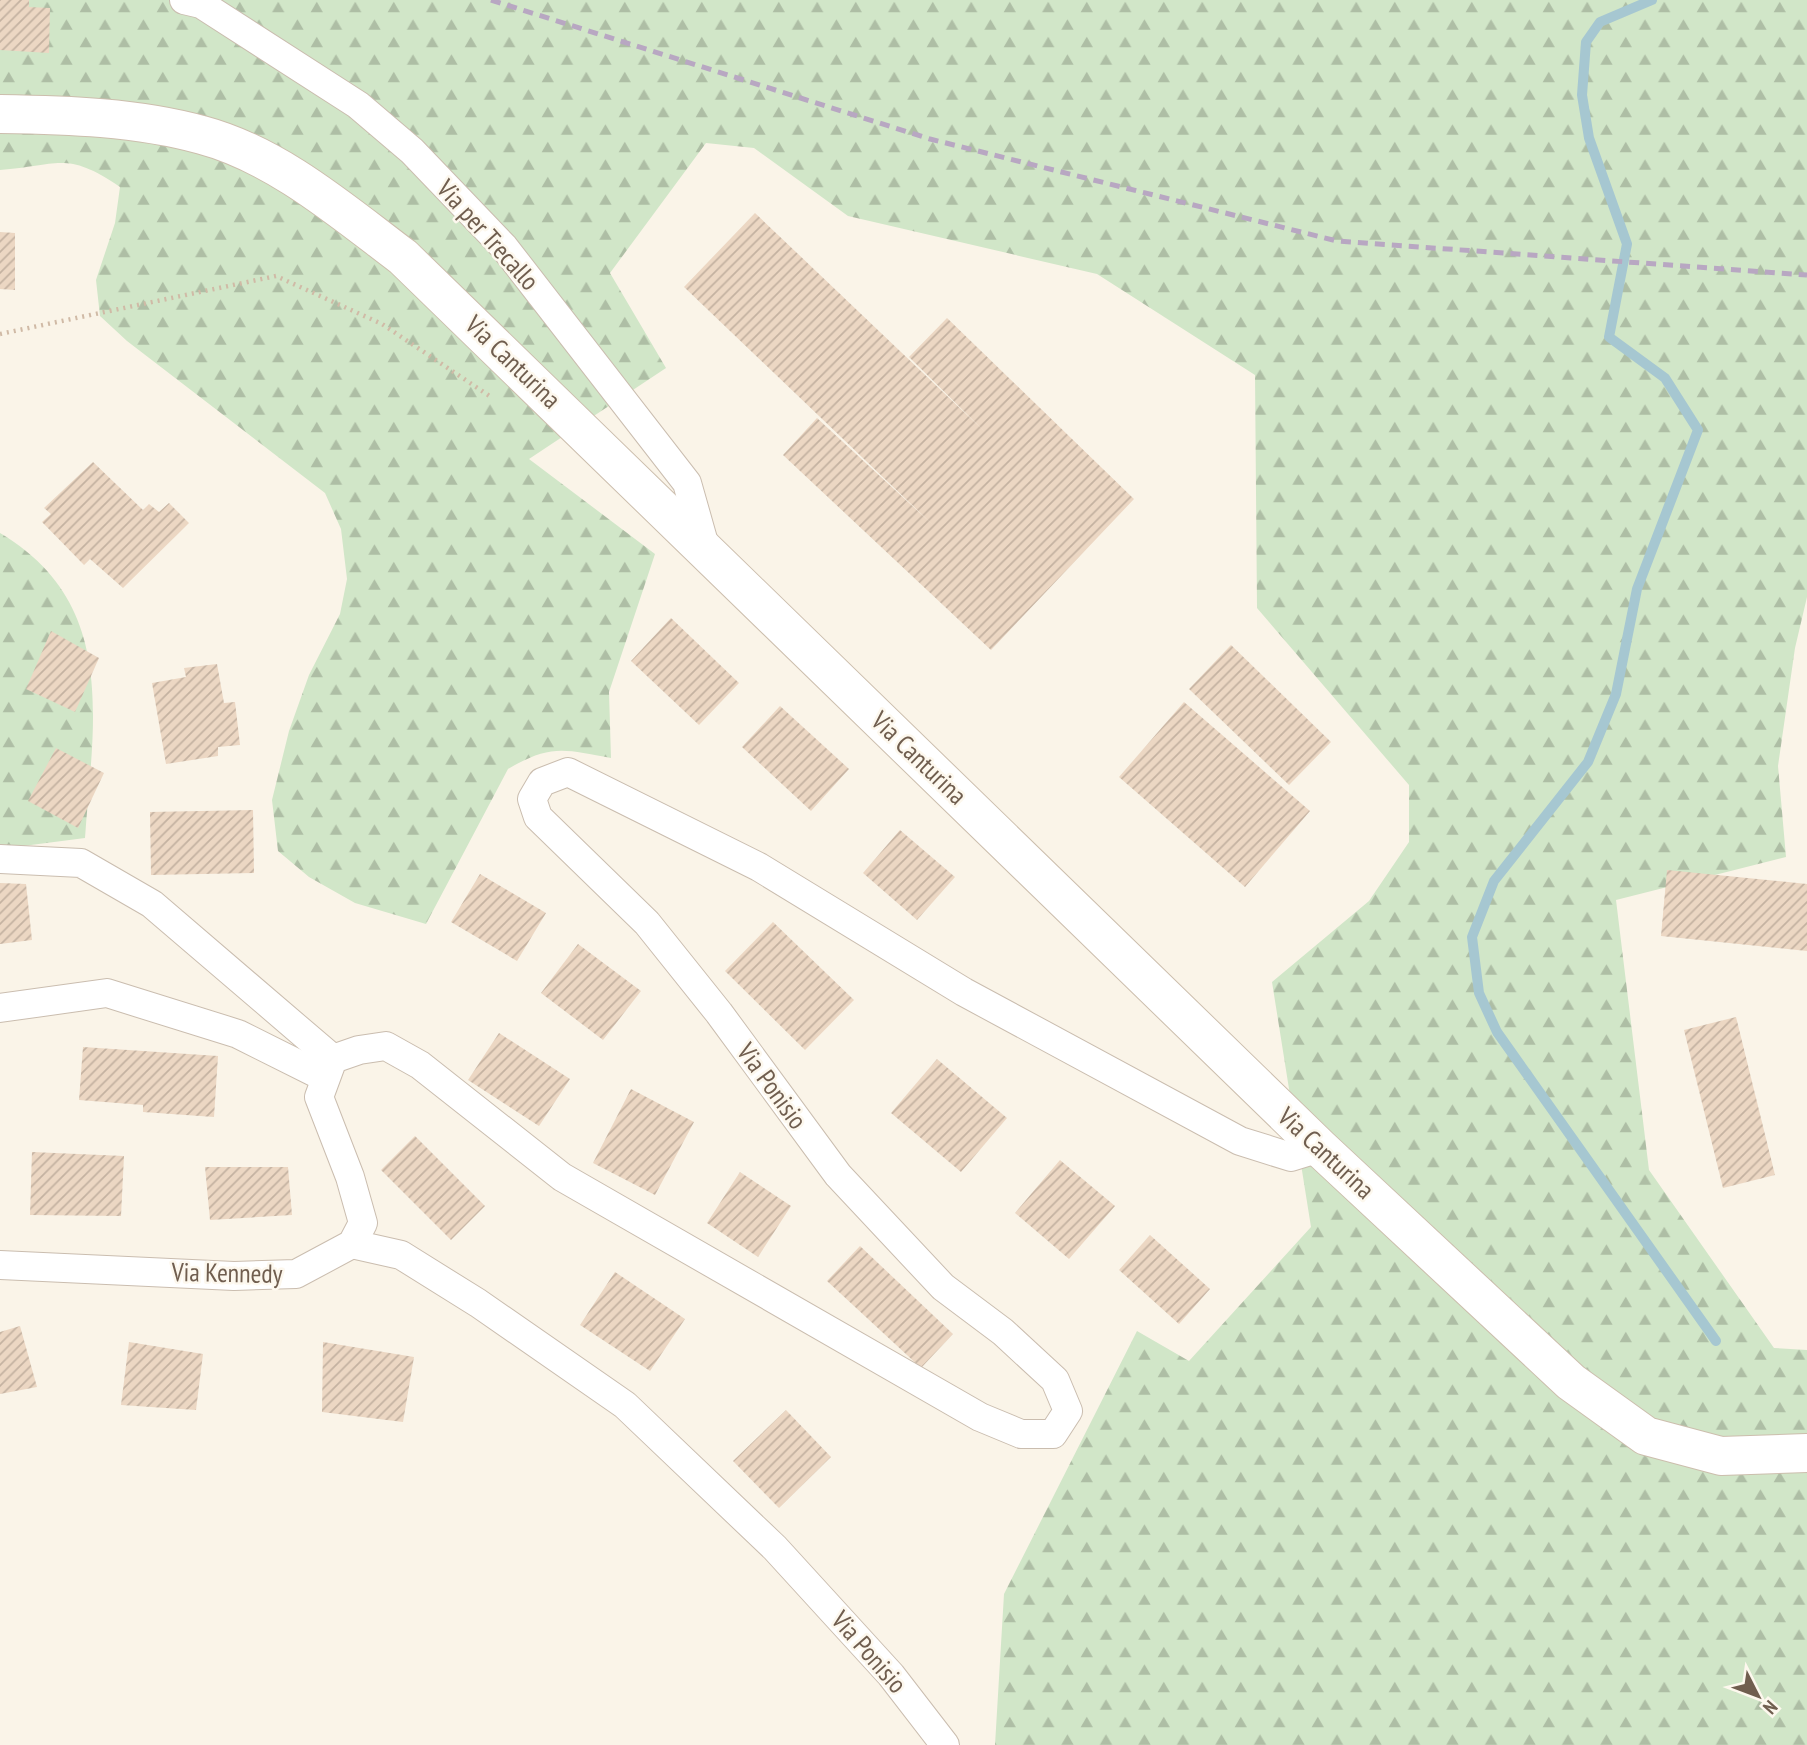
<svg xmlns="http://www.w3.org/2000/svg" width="1807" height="1745" font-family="'PT Sans Narrow',sans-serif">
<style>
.forest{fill:url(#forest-firs)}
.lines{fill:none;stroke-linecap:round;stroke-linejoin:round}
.stream{stroke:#a6c7d1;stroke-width:10}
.building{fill:url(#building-hatch)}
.minor-casing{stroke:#cabdaf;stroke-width:30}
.secondary-casing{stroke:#ccbead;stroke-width:40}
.path{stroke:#d0baa6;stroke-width:4.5;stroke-dasharray:2 5;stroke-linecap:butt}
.minor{stroke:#fff;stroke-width:28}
.secondary{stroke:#fff;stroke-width:38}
.rail{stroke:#b8a7c2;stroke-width:5;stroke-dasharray:10 7;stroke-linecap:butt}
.labels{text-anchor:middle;stroke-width:5;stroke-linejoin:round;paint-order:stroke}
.street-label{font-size:26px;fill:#705e4f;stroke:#fdf8ee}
</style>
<defs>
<pattern id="forest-firs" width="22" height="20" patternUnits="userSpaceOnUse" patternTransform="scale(1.75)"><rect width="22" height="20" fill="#d1e6c8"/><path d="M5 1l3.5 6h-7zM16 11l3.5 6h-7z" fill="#aebea5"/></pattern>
<pattern id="building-hatch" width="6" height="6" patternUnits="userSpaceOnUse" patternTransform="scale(1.75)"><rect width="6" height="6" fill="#ecd7c3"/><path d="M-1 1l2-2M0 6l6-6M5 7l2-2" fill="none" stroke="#c4b2a1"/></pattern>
</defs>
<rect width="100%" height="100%" fill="#faf4e8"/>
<g class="forest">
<path d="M0,0H1807V597L1795,648L1778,766L1786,857L1616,900L1649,1170L1774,1348L1807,1350V1745H995L1004,1594L1137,1331L1189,1361L1311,1227L1272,982L1369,901L1409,842V785L1257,608L1255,375L1097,274L848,216L754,148L706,143L610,273L666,368L529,459L655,554L609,692L611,758C564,749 550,744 508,769L426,924L355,903L309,877L278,851L272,800L289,731L309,675L340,614L347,579L341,529L325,493L127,341L100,316L96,280L115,223L120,187C66,150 58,166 0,170Z"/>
<path d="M0,533C119,604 93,722 85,838L0,849Z"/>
</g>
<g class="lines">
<path class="stream" d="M1652,0L1600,22L1586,42L1582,95L1589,138L1627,244L1609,337L1665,378L1698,430L1637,589L1616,694L1588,762L1494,881L1472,937L1479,993L1497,1032L1716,1341"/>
</g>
<g class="building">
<path d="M0,0H29V7L50,8L49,53L0,50Z"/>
<path d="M755,213L985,432L909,357L947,318L1134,499L991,650L783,455L817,418L933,525L684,287Z"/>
<path d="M0,232L15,233V290L0,289Z"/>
<path d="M93,462L143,510L149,504L159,512L169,503L189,523L123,588L90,559L84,565L42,522L51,514L44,508Z"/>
<path d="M671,618L739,683L699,725L631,661Z"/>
<path d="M51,631L99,658L75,712L26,689Z"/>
<path d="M1231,645L1331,742L1289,785L1189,689Z"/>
<path d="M217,664L224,703L235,702L240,745L218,747V756L166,764L152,683L186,677L184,668Z"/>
<path d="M1184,702L1310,811L1245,887L1119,777Z"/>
<path d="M780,706L849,769L811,811L742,747Z"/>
<path d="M56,748L104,773L78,828L28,801Z"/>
<path d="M253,810L254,873L151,875L150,812Z"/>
<path d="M900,830L955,877L917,920L863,873Z"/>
<path d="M1667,870L1807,884V951L1661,936Z"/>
<path d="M480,874L546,913L517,961L451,922Z"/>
<path d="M0,883L26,884L32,940L0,944Z"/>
<path d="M773,922L854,1000L805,1050L725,971Z"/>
<path d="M578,944L641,991L603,1040L541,993Z"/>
<path d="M1736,1017L1775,1175L1723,1188L1684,1030Z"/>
<path d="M499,1033L570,1079L539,1126L468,1080Z"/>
<path d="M83,1047L218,1056L214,1117L143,1112V1105L79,1100Z"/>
<path d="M937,1059L1007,1118L961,1172L891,1113Z"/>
<path d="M631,1089L694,1122L655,1195L593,1163Z"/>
<path d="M415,1136L485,1206L451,1240L381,1170Z"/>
<path d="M32,1152L124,1156L121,1216L30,1215Z"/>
<path d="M1060,1160L1115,1206L1069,1259L1015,1213Z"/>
<path d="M205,1167H288L292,1215L210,1220Z"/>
<path d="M740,1172L791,1206L758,1257L707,1223Z"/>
<path d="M1150,1235L1210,1289L1179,1324L1119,1270Z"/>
<path d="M860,1246L953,1334L921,1368L827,1281Z"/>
<path d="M615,1272L685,1319L650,1371L580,1325Z"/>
<path d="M20,1326L37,1387L0,1394V1332Z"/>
<path d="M129,1342L203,1354L196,1410L121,1405Z"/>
<path d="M323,1342L414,1357L403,1422L322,1412Z"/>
<path d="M786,1410L831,1457L779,1508L733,1461Z"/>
</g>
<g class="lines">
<g class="minor-casing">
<g id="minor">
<path d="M184,0L201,4L358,105L412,151L504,247L687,483L706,550"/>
<path d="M0,859L81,863L152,904L333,1059"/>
<path d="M0,1008L107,993L238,1034L324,1077"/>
<path d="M352,1244L401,1255L478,1303L625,1405L775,1548L891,1675L945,1745"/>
<path d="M0,1265L234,1276L296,1274L352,1244L363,1223L350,1177L319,1097L333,1059L359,1050L386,1046L420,1065L562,1177L980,1417L1021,1434H1053L1068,1411L1055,1380L1003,1332L943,1287L838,1175L719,1013L647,923L538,817L532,799L542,782L568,772L759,867L964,992L1240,1141L1291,1157L1320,1148"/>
</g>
</g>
<g class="secondary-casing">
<path id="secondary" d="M0,114C67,115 137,117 202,135C277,155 342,211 403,257L1320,1148L1571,1382L1646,1436L1721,1456L1807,1453"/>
</g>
<path class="path" d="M0,334L276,276L382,324L491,397"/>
<use href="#minor" class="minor"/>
<use href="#secondary" class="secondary"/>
<path class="rail" d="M491,0L930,139L1337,241L1807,275"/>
</g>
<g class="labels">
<g class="street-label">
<text transform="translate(488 235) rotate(48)" y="9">Via per Trecallo</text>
<text transform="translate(513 362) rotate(44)" y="9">Via Canturina</text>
<text transform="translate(919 758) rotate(44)" y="9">Via Canturina</text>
<text transform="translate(772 1086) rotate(54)" y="9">Via Ponisio</text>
<text transform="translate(1326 1153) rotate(43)" y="9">Via Canturina</text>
<text transform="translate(227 1273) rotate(1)" y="9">Via Kennedy</text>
<text transform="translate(869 1652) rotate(49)" y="9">Via Ponisio</text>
</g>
</g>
<g transform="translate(1758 1696) rotate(132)" stroke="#fdf8ee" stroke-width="5" paint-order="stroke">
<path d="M0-5L12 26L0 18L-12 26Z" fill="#705e4f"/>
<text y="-10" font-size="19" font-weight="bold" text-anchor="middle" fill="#705e4f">N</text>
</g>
</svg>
